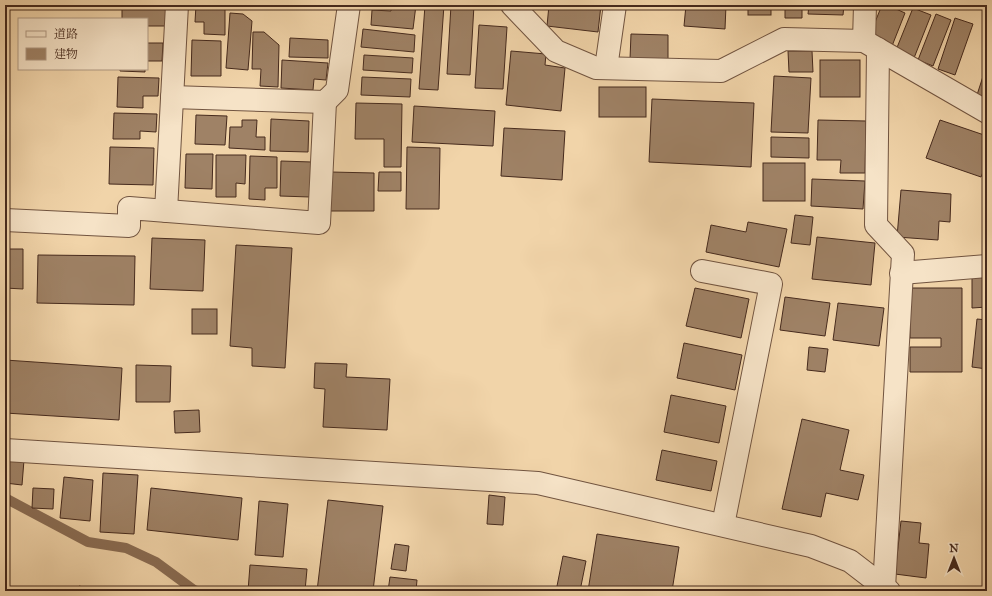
<svg xmlns="http://www.w3.org/2000/svg" width="992" height="596" font-family="'IM FELL Great Primer','Noto Serif JP',serif">
<style>
.lines{fill:none;stroke-linecap:round;stroke-linejoin:round}
.stream{stroke:#8a6d54;stroke-width:10}
.building{fill:#9f8266;stroke:#462a1d}
.minor-casing{stroke:#715440;stroke-width:24}
.minor{stroke:#f6e3c7;stroke-width:22}
</style>
<rect width="100%" height="100%" fill="#f1d4a9"/>
<filter id="stains"><feTurbulence type="fractalNoise" baseFrequency=".005" numOctaves="4"/><feColorMatrix values="0 0 0 0 .2 0 0 0 0 .09 0 0 0 0 .02 0 0 0 .5 -.17"/></filter>
<radialGradient id="worn" r=".72"><stop offset=".6" stop-color="#630" stop-opacity="0"/><stop offset="1" stop-color="#630" stop-opacity=".3"/></radialGradient>
<g class="lines">
<path class="stream" d="M5,498L88,542L126,548L156,562L194,590L197,591"/>
</g>
<g class="building">
<path d="M196,5H225V35L204,34V22H195Z"/>
<path d="M391,5H416L413,29L371,25L372,10L391,11Z"/>
<path d="M425,5H444L438,90L419,89Z"/>
<path d="M451,5H474L470,75L447,74Z"/>
<path d="M549,5H601L598,32L547,26Z"/>
<path d="M626,5H678L677,9L626,7Z"/>
<path d="M686,5H726L725,29L684,26Z"/>
<rect x="748" y="5" width="23" height="10"/>
<path d="M775,5H802V18H785V9H775Z"/>
<path d="M809,5H844L843,15L808,14Z"/>
<path d="M882,5H887L905,13L892,46L869,37Z"/>
<path d="M936,5H973V9L936,7Z"/>
<path d="M122,8H166L167,26H147V19H122Z"/>
<path d="M913,8L931,15L914,58L896,50Z"/>
<path d="M230,13L243,14L252,21L248,70L226,68Z"/>
<path d="M936,14L951,20L933,66L918,60Z"/>
<path d="M955,18L973,24L955,75L938,69Z"/>
<path d="M479,25L507,27L503,89L475,88Z"/>
<path d="M363,29L415,35L414,52L361,47Z"/>
<path d="M253,32H264L279,45L278,87L260,86L261,69H252Z"/>
<path d="M631,34L668,35V62L630,59Z"/>
<path d="M290,38L328,40V58L289,57Z"/>
<path d="M192,40L221,41V76H191Z"/>
<path d="M147,43H163L162,61H147Z"/>
<path d="M511,51L546,54L545,65L565,68L561,111L506,105Z"/>
<path d="M788,51H812L813,72H789Z"/>
<path d="M364,55L413,58L412,73L363,70Z"/>
<path d="M282,60L328,63L326,80L314,79L313,90L281,88Z"/>
<rect x="820" y="60" width="40" height="37"/>
<path d="M987,64V101L976,98Z"/>
<path d="M120,69H145V72L120,71Z"/>
<path d="M774,76L811,78L808,133L771,132Z"/>
<path d="M118,77L159,78L158,96H143V108L117,107Z"/>
<path d="M362,77L411,79L410,97L361,95Z"/>
<rect x="599" y="87" width="47" height="30"/>
<path d="M652,99L754,103L751,167L649,162Z"/>
<path d="M356,103L402,104L401,167H384V139H355Z"/>
<path d="M414,106L495,111L493,146L412,142Z"/>
<path d="M114,113L157,114L156,132L140,131V139H113Z"/>
<path d="M196,115L227,116L225,145L195,144Z"/>
<path d="M271,119L309,121L308,152L270,151Z"/>
<path d="M242,120H257L256,137H265V150L229,148L230,127H242Z"/>
<path d="M818,120L866,121L865,173H840L841,160H817Z"/>
<path d="M940,120L987,136V162L981,177L926,158Z"/>
<path d="M504,128L565,131L562,180L501,176Z"/>
<path d="M771,137L809,138V158L771,157Z"/>
<path d="M110,147L154,148L153,185L109,184Z"/>
<path d="M407,147L440,148L439,209H406Z"/>
<path d="M186,154H213L212,189L185,188Z"/>
<path d="M216,155H246L245,184L236,183V197H216Z"/>
<path d="M250,156L277,157V188H265V200L249,199Z"/>
<path d="M281,161L312,162L310,197L280,196Z"/>
<rect x="763" y="163" width="42" height="38"/>
<path d="M331,172L374,173V211H330Z"/>
<path d="M379,172H401V191H378Z"/>
<path d="M812,179L865,181L863,209L811,206Z"/>
<path d="M901,190L951,194L950,222L939,221L938,240L897,237Z"/>
<path d="M795,215L813,217L810,245L791,243Z"/>
<path d="M748,222L787,229L779,267L706,252L711,225L746,232Z"/>
<path d="M817,237L875,243L871,285L812,279Z"/>
<path d="M152,238L205,240L203,291L150,289Z"/>
<path d="M236,245L292,248L285,368L252,366V348L230,346Z"/>
<path d="M5,249H23V289L5,288Z"/>
<path d="M38,255L135,256L134,305L37,303Z"/>
<path d="M972,277H987V307L972,308Z"/>
<path d="M695,288L749,299L741,338L686,326Z"/>
<path d="M910,288H962V372H910V347H941V338H910Z"/>
<path d="M785,297L830,303L825,336L780,330Z"/>
<path d="M838,303L884,308L879,346L833,340Z"/>
<rect x="192" y="309" width="25" height="25"/>
<path d="M977,319L987,320V369L972,367Z"/>
<path d="M684,343L742,355L735,390L677,378Z"/>
<path d="M809,347L828,349L825,372L807,370Z"/>
<path d="M5,360L122,368L119,420L5,413Z"/>
<path d="M315,363L347,364L346,377L390,379L387,430L323,427L325,389L314,388Z"/>
<path d="M136,365L171,366L170,402H136Z"/>
<path d="M671,395L726,406L719,443L664,432Z"/>
<path d="M199,410L200,432L175,433L174,411Z"/>
<path d="M802,419L849,430L840,470L864,475L858,500L826,493L821,517L782,509Z"/>
<path d="M662,450L717,461L711,491L656,480Z"/>
<path d="M5,457L24,460L22,485L5,483Z"/>
<path d="M103,473L138,475L134,534L100,532Z"/>
<path d="M64,477L93,480L90,521L60,518Z"/>
<path d="M33,488L54,489L53,509L32,508Z"/>
<path d="M151,488L242,498L238,540L147,530Z"/>
<path d="M489,495L505,497L503,525L487,524Z"/>
<path d="M328,500L383,506L373,591H317Z"/>
<path d="M259,501L288,504L283,557L255,555Z"/>
<path d="M901,521L921,523L919,543L929,544L926,578L895,574Z"/>
<path d="M597,534L679,547L672,591H588Z"/>
<path d="M395,544L409,546L406,571L391,569Z"/>
<path d="M563,556L586,561L580,591H556Z"/>
<path d="M250,565L307,569L305,591H248Z"/>
<path d="M390,577L417,580L416,591H388Z"/>
<path d="M79,586L101,591H78Z"/>
</g>
<g class="lines">
<g class="minor-casing">
<g id="minor">
<path d="M512,5L556,51L596,68L721,71L784,39L864,41L987,112"/>
<path d="M864,41L865,5"/>
<path d="M878,49L876,225L903,254L884,588"/>
<path d="M606,68L615,5"/>
<path d="M172,97L325,102L337,90L349,5"/>
<path d="M166,211L177,5"/>
<path d="M5,220L129,226V208L319,223L325,102"/>
<path d="M702,271L771,284L723,525"/>
<path d="M901,273L987,266"/>
<path d="M5,450L538,483L811,546L850,561L889,591"/>
</g>
</g>
<use href="#minor" class="minor"/>
</g>
<rect width="992" height="596" fill="none" stroke="#f1d4a9" stroke-width="20"/>
<rect x="6" y="6" width="980" height="584" fill="none" stroke="#462a1d" stroke-width="2"/>
<rect x="10" y="10" width="972" height="576" fill="none" stroke="#462a1d"/>
<rect x="18" y="18" width="130" height="52" fill="#f6e3c7" stroke="#b09983"/>
<rect x="26" y="31" width="20" height="6" fill="#f6e3c7" stroke="#b09983"/>
<text x="54" y="38" font-size="12" fill="#462a1d">道路</text>
<rect x="26" y="48" width="20" height="12" fill="#9f8266" stroke="#b09983"/>
<text x="54" y="58" font-size="12" fill="#462a1d">建物</text>
<g transform="translate(954 558)" stroke="#f6e3c7" stroke-width="3" paint-order="stroke">
<path d="M0-3L7 15L0 10L-7 15Z" fill="#462a1d"/>
<text y="-6" font-size="11" font-weight="bold" text-anchor="middle" fill="#462a1d">N</text>
</g>
<rect width="100%" height="100%" filter="url(#stains)"/>
<rect width="100%" height="100%" fill="url(#worn)"/>
</svg>
